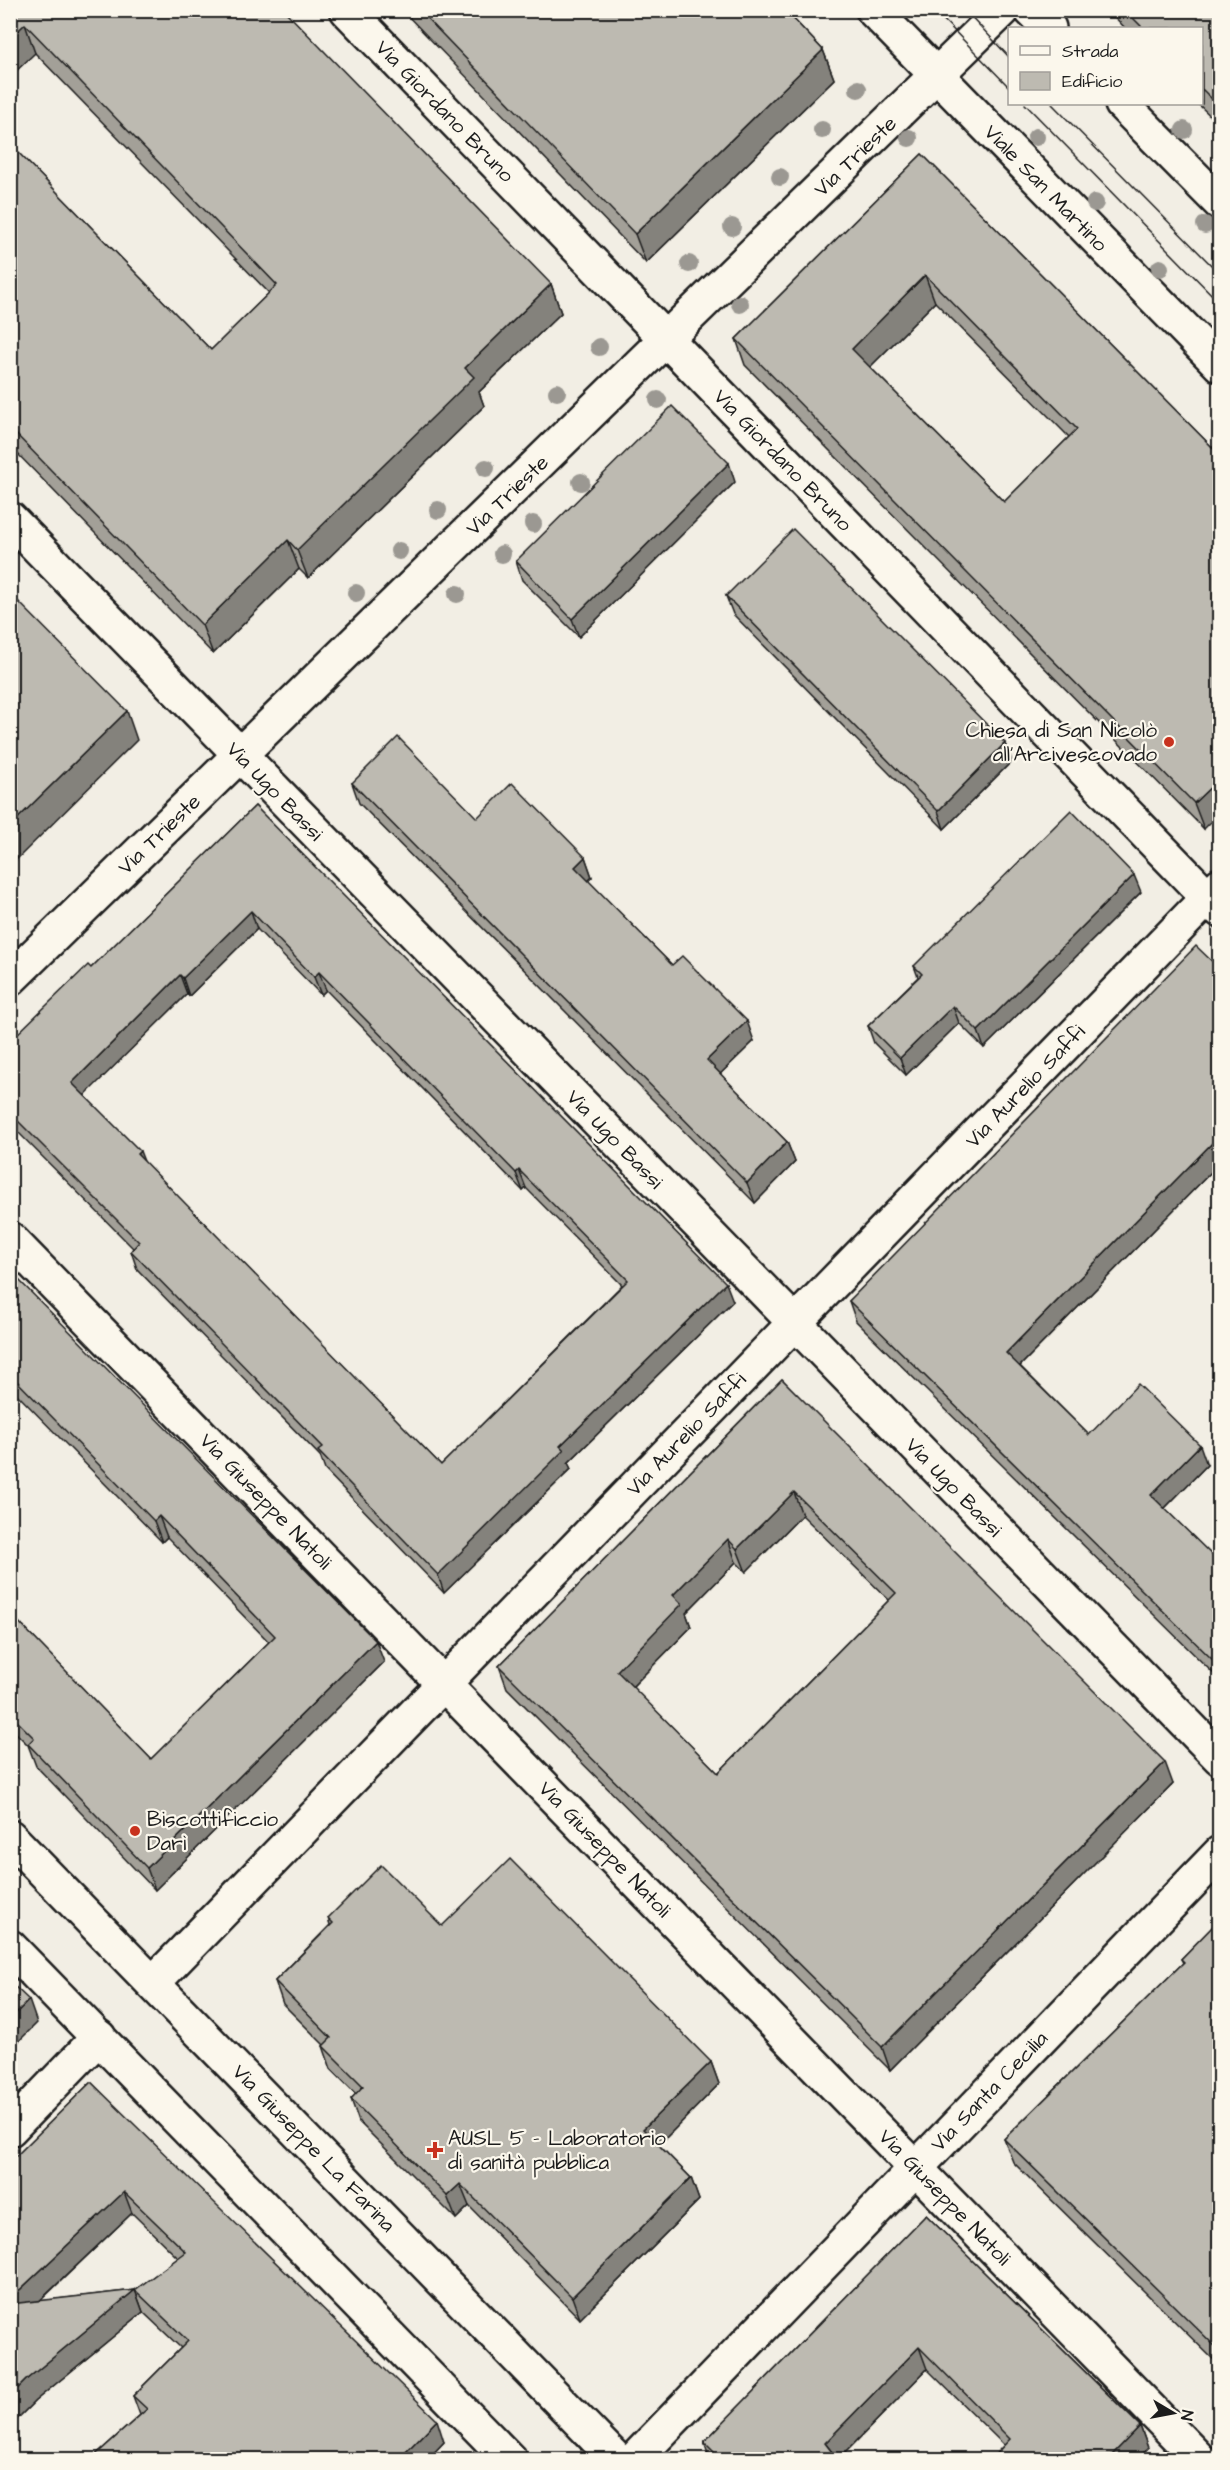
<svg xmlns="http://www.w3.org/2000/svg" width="1230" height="2470" font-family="'Architects Daughter',sans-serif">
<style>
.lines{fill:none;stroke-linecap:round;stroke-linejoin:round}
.street-casing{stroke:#1c1c1c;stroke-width:38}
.primary-casing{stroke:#1c1c1c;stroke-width:38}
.street{stroke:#fbf7ec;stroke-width:33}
.primary{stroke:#fbf7ec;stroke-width:33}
.tram{stroke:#1c1c1c;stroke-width:1.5}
.tree{fill:#9b9892}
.wall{fill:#a3a098;stroke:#1c1c1c;stroke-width:1.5;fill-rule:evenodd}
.shaded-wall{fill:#84827c;stroke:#1c1c1c;stroke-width:1.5}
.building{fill:#bdbab1;stroke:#1c1c1c;stroke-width:1.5;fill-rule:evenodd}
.poi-dot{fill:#c8321e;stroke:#fbf7ec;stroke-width:2}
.labels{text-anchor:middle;stroke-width:4.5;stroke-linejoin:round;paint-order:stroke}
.street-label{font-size:21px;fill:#1c1c1c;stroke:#fbf7ec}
.poi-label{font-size:21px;fill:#1c1c1c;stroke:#fbf7ec;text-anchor:start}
</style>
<rect width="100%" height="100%" fill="#f2eee4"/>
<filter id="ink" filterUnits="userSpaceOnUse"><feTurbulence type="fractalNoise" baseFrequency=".0167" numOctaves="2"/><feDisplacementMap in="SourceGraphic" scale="12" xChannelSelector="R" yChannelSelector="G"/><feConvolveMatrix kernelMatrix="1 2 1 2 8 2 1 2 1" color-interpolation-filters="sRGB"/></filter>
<g filter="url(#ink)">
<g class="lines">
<g class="street-casing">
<g id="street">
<path d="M347,10L1220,910"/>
<path d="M873,10L1220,365"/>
<path d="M1031,10L1049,28"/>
<path d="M1122,104L1220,203"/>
<path d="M10,519L1220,1758"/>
<path d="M10,979L1003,10"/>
<path d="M10,1239L1200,2460"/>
<path d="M153,1983L1220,885"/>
<path d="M10,2129L99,2037"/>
<path d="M634,2460L1220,1853"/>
</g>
</g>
<g class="primary-casing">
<g id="primary">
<path d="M10,1837L617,2460"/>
<path d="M10,1947L510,2460"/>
</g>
</g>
<use href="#street" class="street"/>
<use href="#primary" class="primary"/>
<g class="tram">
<path d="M934,10L1010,88"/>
<path d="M965,10L1010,58"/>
<path d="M1025,104L1220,303"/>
<path d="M1052,104L1220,274"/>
</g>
</g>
<g class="tree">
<circle cx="858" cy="89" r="9"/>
<circle cx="822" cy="130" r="9"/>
<circle cx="1184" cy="130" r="9"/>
<circle cx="1036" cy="137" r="9"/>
<circle cx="909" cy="138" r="9"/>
<circle cx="780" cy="177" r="9"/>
<circle cx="1095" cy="203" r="9"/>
<circle cx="1205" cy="225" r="9"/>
<circle cx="732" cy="227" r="9"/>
<circle cx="689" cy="264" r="9"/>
<circle cx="1160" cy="268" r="9"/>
<circle cx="740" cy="304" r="9"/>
<circle cx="599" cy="347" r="9"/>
<circle cx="557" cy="392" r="9"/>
<circle cx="658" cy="400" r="9"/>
<circle cx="486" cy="468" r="9"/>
<circle cx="581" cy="482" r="9"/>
<circle cx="438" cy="510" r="9"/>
<circle cx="533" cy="524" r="9"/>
<circle cx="399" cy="551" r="9"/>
<circle cx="502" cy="554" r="9"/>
<circle cx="356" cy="593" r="9"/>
<circle cx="457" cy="594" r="9"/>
</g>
<g class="wall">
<path d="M10,10L551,284L561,313L479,392L484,406L308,578L299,569L213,654L10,446V144L211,350L269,293L35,53Z"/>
<path d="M402,10H785L823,50L834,79L646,263Z"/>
<path d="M1108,10H1220V125L1198,104H1202V28H1125Z"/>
<path d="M922,154L1220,455L1204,829L745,365L736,339ZM935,302L1069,437L1004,502L870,367Z"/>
<path d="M735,482L579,637L522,580L516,561Z"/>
<path d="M726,596L1012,761L944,829L733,614Z"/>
<path d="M352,783L477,818L585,857L592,877L588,881L672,965L754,1041L720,1074L787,1142L795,1162L755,1203L359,803Z"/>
<path d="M255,806L733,1301L568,1463L571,1469L444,1593L325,1470L320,1456L137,1269L131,1251L133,1248L10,1124V1041L91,968ZM257,929L321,995L326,990L523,1191L526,1188L622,1285L441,1465L144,1162L84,1095L187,994L189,996Z"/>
<path d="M1141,892L984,1048L959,1023L906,1075L874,1043L868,1026L918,977L914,966Z"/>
<path d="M1220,969V1163L1020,1366L1089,1435L1207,1465L1164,1509L1220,1563V1680L856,1321L849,1301Z"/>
<path d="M10,1271L384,1662L155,1890L36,1766L28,1745L10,1727V1613L151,1759L269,1642L167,1537L162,1542L10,1387Z"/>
<path d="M782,1379L1173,1784L890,2070L507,1688L499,1666ZM802,1515L889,1600L718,1773L632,1687L691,1627L686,1613L736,1562L746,1572Z"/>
<path d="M328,1918L442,1926L711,2062L719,2084L659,2145L691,2178L699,2200L580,2319L469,2206L456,2219L359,2122L351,2099L356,2094L331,2069L323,2046L324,2045L283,2004L275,1981L330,1925Z"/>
<path d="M1220,1919V2366L1013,2162L1004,2139L1183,1963L1181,1959Z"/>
<path d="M91,2082L444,2442L427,2460H90L140,2415L133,2396L181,2348L143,2312L135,2290L178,2258L132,2213L40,2301L135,2290L143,2312L35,2401L10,2426V2162Z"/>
<path d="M926,2215L1140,2426L1148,2448L1136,2460H990L1004,2445L927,2369L838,2460H710L704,2442Z"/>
</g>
<g class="shaded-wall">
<path d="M25,24L35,53L10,77V38Z"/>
<path d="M823,50L834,79L646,263L635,234Z"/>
<path d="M925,275L935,302L862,375L852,349Z"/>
<path d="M551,284L561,313L479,392L484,406L308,578L297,550L465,368Z"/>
<path d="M729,463L735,482L579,637L572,619Z"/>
<path d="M288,540L299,569L213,654L202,625Z"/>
<path d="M127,711L137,740L10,866V826Z"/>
<path d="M1005,743L1012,761L944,829L938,811Z"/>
<path d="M1220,778V813L1204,829L1194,803Z"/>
<path d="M585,857L592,877L582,887L575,867Z"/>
<path d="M1134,875L1141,892L984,1048L978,1031Z"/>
<path d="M251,911L257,929L189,996L183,978Z"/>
<path d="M319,972L326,990L321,995L314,977Z"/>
<path d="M180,975L187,994L79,1101L72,1083Z"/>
<path d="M953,1006L959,1023L906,1075L900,1058Z"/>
<path d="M747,1021L754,1041L714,1080L707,1060Z"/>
<path d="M1220,1135V1163L1013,1373L1006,1353Z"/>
<path d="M787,1142L795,1162L755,1203L747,1183Z"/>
<path d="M140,1151L147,1169L137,1154Z"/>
<path d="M519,1170L526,1188L523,1191L516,1173Z"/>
<path d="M726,1283L733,1301L568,1463L571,1469L444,1593L438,1575L560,1446Z"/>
<path d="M1200,1445L1207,1465L1158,1515L1151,1495Z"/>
<path d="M794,1492L802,1515L746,1572L737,1549Z"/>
<path d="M159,1516L167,1537L162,1542L154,1521Z"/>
<path d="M728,1539L736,1562L686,1613L691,1627L625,1694L617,1671L673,1595Z"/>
<path d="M376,1641L384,1662L155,1890L147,1868Z"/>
<path d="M1165,1762L1173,1784L890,2070L882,2047Z"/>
<path d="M29,2000L37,2023L10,2050V2019Z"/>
<path d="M711,2062L719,2084L652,2152L643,2129Z"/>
<path d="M691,2178L699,2200L580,2319L572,2297Z"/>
<path d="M460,2184L469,2206L456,2219L447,2196Z"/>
<path d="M124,2192L132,2213L13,2326L10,2320V2299Z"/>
<path d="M135,2290L143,2312L35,2401L10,2426V2396L27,2379Z"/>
<path d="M919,2347L927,2369L838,2460L825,2443Z"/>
<path d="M437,2420L444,2442L427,2460H398Z"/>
<path d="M1140,2426L1148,2448L1136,2460H1107Z"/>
</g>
<g class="building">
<path d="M10,10H284L551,284L465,368L474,377L297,550L288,540L202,625L10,428V144L211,350L277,285L25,24L10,38Z"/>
<path d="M419,10H785L823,50L635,234Z"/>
<path d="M1125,10H1220V107L1202,89V28H1143Z"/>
<path d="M922,154L1220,455V778L1194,803L736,339ZM925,275L1077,429L1004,502L852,349Z"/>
<path d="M672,406L729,463L572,619L516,561Z"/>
<path d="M793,529L1005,743L938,811L726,596Z"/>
<path d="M10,593L127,711L10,826Z"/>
<path d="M398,737L477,818L512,783L585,857L575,867L672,965L682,956L747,1021L707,1060L787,1142L747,1183L352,783Z"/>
<path d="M255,806L726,1283L560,1446L564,1450L438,1575L318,1451L323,1447L131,1251L139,1242L10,1113V1041L88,965L91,968ZM251,911L314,977L319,972L516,1173L519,1170L628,1280L441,1465L137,1154L140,1151L72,1083L180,975L183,978Z"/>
<path d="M1071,810L1134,875L978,1031L953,1006L900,1058L868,1026L922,974L914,966Z"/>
<path d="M1196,946L1220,969V1135L1006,1353L1089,1435L1138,1384L1200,1445L1151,1495L1220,1563V1667L849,1301Z"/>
<path d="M10,1271L376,1641L147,1868L28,1744L34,1738L10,1714V1613L151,1759L275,1636L159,1516L154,1521L10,1374Z"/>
<path d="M782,1379L1165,1762L882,2047L499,1666ZM794,1492L896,1593L718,1773L617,1671L682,1604L673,1595L728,1539L737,1549Z"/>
<path d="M510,1859L711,2062L643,2129L691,2178L572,2297L460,2184L447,2196L351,2099L363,2086L323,2046L331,2038L275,1981L333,1923L328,1918L381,1865L442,1926Z"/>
<path d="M1220,1919V2351L1004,2139L1184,1962L1181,1959Z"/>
<path d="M10,1982L29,2000L10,2019Z"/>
<path d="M91,2082L437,2420L398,2460H90L147,2409L133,2396L188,2341L135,2290L186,2252L124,2192L10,2299V2162Z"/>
<path d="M926,2215L1140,2426L1107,2460H990L1010,2439L919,2347L825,2443L838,2460H722L704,2442Z"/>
<path d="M135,2290L27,2379L10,2396V2304Z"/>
</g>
</g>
<g class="poi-dot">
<circle cx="1169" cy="742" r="6"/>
<circle cx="135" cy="1831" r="6"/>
<path d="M432 2141h6v6h6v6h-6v6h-6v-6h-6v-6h6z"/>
</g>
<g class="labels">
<g class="street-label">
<text transform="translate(445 111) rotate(46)" y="7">Via Giordano Bruno</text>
<text transform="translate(855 156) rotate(-44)" y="7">Via Trieste</text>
<text transform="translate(1046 188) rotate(46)" y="7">Viale San Martino</text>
<text transform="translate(783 460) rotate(46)" y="7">Via Giordano Bruno</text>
<text transform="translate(507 495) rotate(-44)" y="7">Via Trieste</text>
<text transform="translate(275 791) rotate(46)" y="7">Via Ugo Bassi</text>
<text transform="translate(159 834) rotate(-44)" y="7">Via Trieste</text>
<text transform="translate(1025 1086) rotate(-46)" y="7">Via Aurelio Saffi</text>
<text transform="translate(615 1139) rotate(46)" y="7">Via Ugo Bassi</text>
<text transform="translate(686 1434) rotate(-46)" y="7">Via Aurelio Saffi</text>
<text transform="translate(954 1487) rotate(46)" y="7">Via Ugo Bassi</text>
<text transform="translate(266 1501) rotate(46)" y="7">Via Giuseppe Natoli</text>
<text transform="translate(605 1849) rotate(46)" y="7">Via Giuseppe Natoli</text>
<text transform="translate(989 2091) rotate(-46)" y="7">Via Santa Cecilia</text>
<text transform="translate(314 2148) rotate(46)" y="7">Via Giuseppe La Farina</text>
<text transform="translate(945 2197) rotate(46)" y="7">Via Giuseppe Natoli</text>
</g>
<g class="poi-label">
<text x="1157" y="737" text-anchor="end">Chiesa di San Nicolò<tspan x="1157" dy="24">all'Arcivescovado</tspan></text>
<text x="147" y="1826">Biscottificcio<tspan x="147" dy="24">Darì</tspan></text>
<text x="448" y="2145">AUSL 5 - Laboratorio<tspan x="448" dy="24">di sanità pubblica</tspan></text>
</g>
</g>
<rect width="1230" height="2470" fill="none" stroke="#fbf7ec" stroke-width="36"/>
<rect x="18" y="18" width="1194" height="2434" fill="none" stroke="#1c1c1c" stroke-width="2" filter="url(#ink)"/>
<rect x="1008" y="27" width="195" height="78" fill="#fbf7ec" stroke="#a29f99" stroke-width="1.5"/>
<rect x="1020" y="46" width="30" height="9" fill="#fbf7ec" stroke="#a29f99" stroke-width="1.5"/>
<text x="1062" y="57" font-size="18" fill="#1c1c1c">Strada</text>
<rect x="1020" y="72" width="30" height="18" fill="#bdbab1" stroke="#a29f99" stroke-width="1.5"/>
<text x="1062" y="87" font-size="18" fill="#1c1c1c">Edificio</text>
<g transform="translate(1173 2413) rotate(100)" stroke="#fbf7ec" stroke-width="4.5" paint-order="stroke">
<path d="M0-4.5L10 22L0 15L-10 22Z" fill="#1c1c1c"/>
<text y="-9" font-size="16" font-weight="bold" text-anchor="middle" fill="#1c1c1c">N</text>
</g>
</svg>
